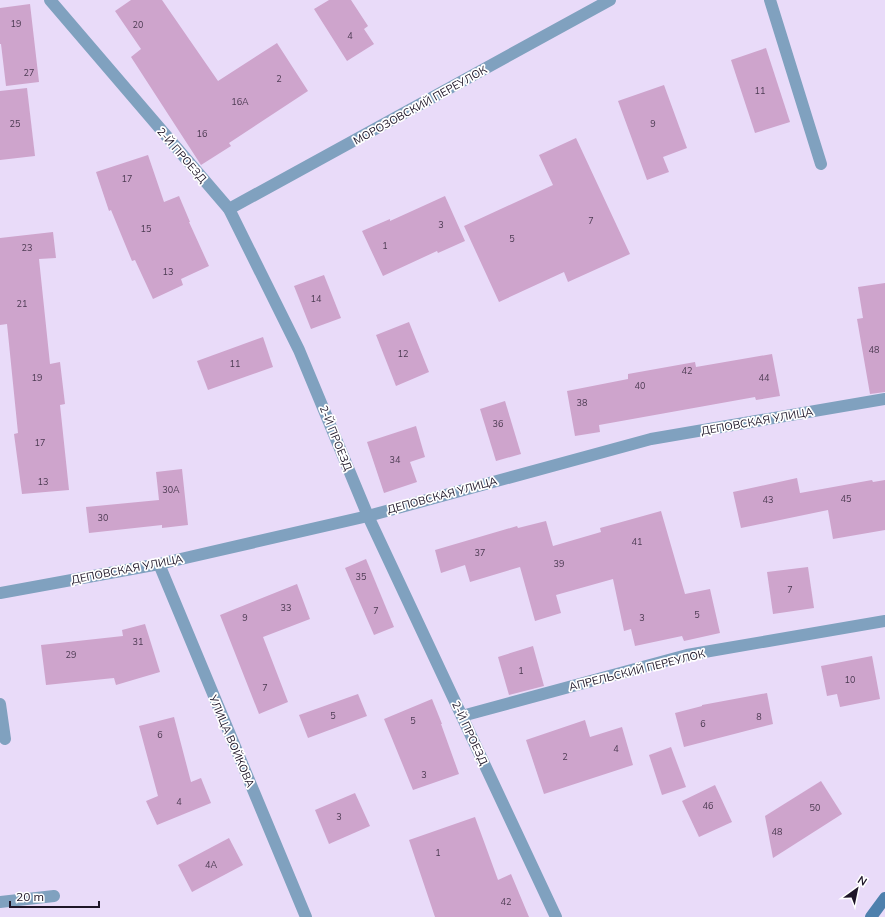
<svg xmlns="http://www.w3.org/2000/svg" width="885" height="917" font-family="Mulish,sans-serif">
<style>
.building{fill:#cea4cc}
.lines{fill:none;stroke-linecap:round;stroke-linejoin:round}
.lane{stroke:#80a1bf;stroke-width:12}
.street{stroke:#80a1bf;stroke-width:12}
.secondary{stroke:#4e80ad;stroke-width:12}
.labels{text-anchor:middle;stroke-width:3.5;stroke-linejoin:round;paint-order:stroke}
.number-label{font-size:9px;fill:#4b3a51}
.street-label{font-size:11px;fill:#1f1628;stroke:#fff}
</style>
<rect width="100%" height="100%" fill="#e9dbf9"/>
<g class="building">
<path d="M131,0H162L218,81L277,43L308,91L229,143L231,146L201,165L131,57L141,49L115,11Z"/>
<path d="M329,0H351L368,26L364,29L374,44L347,61L314,9Z"/>
<path d="M30,4L39,82L6,86L1,44H0V8Z"/>
<path d="M766,48L790,122L755,133L731,60Z"/>
<path d="M664,85L687,148L663,157L669,172L647,180L618,101Z"/>
<path d="M27,88L35,156L0,160V91Z"/>
<path d="M576,138L630,254L568,282L564,272L499,302L464,226L553,185L539,155Z"/>
<path d="M148,155L164,202L179,196L190,222H189L209,266L181,279L183,285L153,299L135,260L132,261L111,210L109,211L96,172Z"/>
<path d="M445,196L465,241L438,253L437,251L383,276L362,231L390,219V221Z"/>
<path d="M53,232L56,258L39,259L50,364L60,362L65,404L60,405L69,490L22,494L14,434L18,433L7,324L0,325V238Z"/>
<path d="M324,275L341,318L311,329L294,286Z"/>
<path d="M885,283V392L870,394L857,319L863,318L858,287Z"/>
<path d="M409,322L429,372L396,386L376,335Z"/>
<path d="M263,337L273,367L208,390L197,361Z"/>
<path d="M772,354L780,396L756,400L755,397L599,425L600,432L575,436L567,391L628,379V374L695,362L696,367Z"/>
<path d="M505,401L521,454L496,461L480,409Z"/>
<path d="M416,426L425,457L410,462L417,482L384,493L367,442Z"/>
<path d="M182,469L188,525L162,528V525L89,533L86,507L159,500L156,472Z"/>
<path d="M797,478L800,493L872,480L873,482L885,480V530L833,539L828,510L741,528L733,492Z"/>
<path d="M661,511L685,594L710,589L720,633L684,641L682,636L635,646L631,629L624,631L613,579L556,595L561,613L535,621L520,567L470,582L465,565L441,573L435,550L517,526L518,528L546,521L553,546L601,532L600,528Z"/>
<path d="M366,559L394,627L374,635L345,568Z"/>
<path d="M808,567L814,608L773,614L767,572Z"/>
<path d="M297,584L310,619L263,637L288,702L259,714L220,615Z"/>
<path d="M145,624L160,672L116,685L114,678L46,685L41,645L123,636L122,630Z"/>
<path d="M533,646L544,686L509,695L498,657Z"/>
<path d="M872,656L880,699L840,707L837,694L827,696L821,666Z"/>
<path d="M767,693L773,724L684,747L675,713L702,706V705Z"/>
<path d="M358,694L367,716L308,738L299,715Z"/>
<path d="M432,699L442,724H441L459,774L413,790L384,719Z"/>
<path d="M174,717L191,782L201,778L211,803L157,825L146,801L158,796L139,726Z"/>
<path d="M585,720L590,737L622,727L633,765L544,794L526,740Z"/>
<path d="M671,747L686,787L662,795L649,755Z"/>
<path d="M821,781L842,814L773,858L765,816Z"/>
<path d="M715,785L732,822L699,837L682,801Z"/>
<path d="M355,793L370,826L329,844L315,810Z"/>
<path d="M475,817L498,880L511,874L529,917H435L409,840Z"/>
<path d="M229,838L243,865L192,892L178,865Z"/>
</g>
<g class="lines">
<g class="lane">
<path d="M770,0L821,164"/>
<path d="M0,704L5,739"/>
</g>
<g class="street">
<path d="M50,0L229,209L299,350L368,516L556,917"/>
<path d="M229,209L610,0"/>
<path d="M159,564L306,917"/>
<path d="M0,593L159,564L368,516L651,439L885,399"/>
<path d="M462,716L687,655L885,621"/>
<path d="M0,902L54,896"/>
</g>
<path class="secondary" d="M871,917L885,898"/>
</g>
<g class="labels">
<g class="number-label">
<text x="16" y="27">19</text>
<text x="138" y="28">20</text>
<text x="350" y="39">4</text>
<text x="29" y="76">27</text>
<text x="279" y="82">2</text>
<text x="760" y="94">11</text>
<text x="240" y="105">16А</text>
<text x="15" y="127">25</text>
<text x="653" y="127">9</text>
<text x="202" y="137">16</text>
<text x="127" y="182">17</text>
<text x="591" y="224">7</text>
<text x="441" y="228">3</text>
<text x="146" y="232">15</text>
<text x="512" y="242">5</text>
<text x="385" y="249">1</text>
<text x="27" y="251">23</text>
<text x="168" y="275">13</text>
<text x="316" y="302">14</text>
<text x="22" y="307">21</text>
<text x="874" y="353">48</text>
<text x="403" y="357">12</text>
<text x="235" y="367">11</text>
<text x="687" y="374">42</text>
<text x="37" y="381">19</text>
<text x="764" y="381">44</text>
<text x="640" y="389">40</text>
<text x="582" y="406">38</text>
<text x="498" y="427">36</text>
<text x="40" y="446">17</text>
<text x="395" y="463">34</text>
<text x="43" y="485">13</text>
<text x="171" y="493">30А</text>
<text x="846" y="502">45</text>
<text x="768" y="503">43</text>
<text x="103" y="521">30</text>
<text x="637" y="545">41</text>
<text x="480" y="556">37</text>
<text x="559" y="567">39</text>
<text x="361" y="580">35</text>
<text x="790" y="593">7</text>
<text x="286" y="611">33</text>
<text x="376" y="614">7</text>
<text x="697" y="618">5</text>
<text x="245" y="621">9</text>
<text x="642" y="621">3</text>
<text x="138" y="645">31</text>
<text x="71" y="658">29</text>
<text x="521" y="674">1</text>
<text x="850" y="683">10</text>
<text x="265" y="691">7</text>
<text x="333" y="719">5</text>
<text x="759" y="720">8</text>
<text x="413" y="724">5</text>
<text x="703" y="727">6</text>
<text x="160" y="738">6</text>
<text x="616" y="752">4</text>
<text x="565" y="760">2</text>
<text x="424" y="778">3</text>
<text x="179" y="805">4</text>
<text x="708" y="809">46</text>
<text x="815" y="811">50</text>
<text x="339" y="820">3</text>
<text x="777" y="835">48</text>
<text x="438" y="856">1</text>
<text x="211" y="868">4А</text>
<text x="506" y="905">42</text>
</g>
<g class="street-label">
<text transform="translate(420 105) rotate(-29)" y="4">МОРОЗОВСКИЙ ПЕРЕУЛОК</text>
<text transform="translate(182 155) rotate(49)" y="4">2-Й ПРОЕЗД</text>
<text transform="translate(757 421) rotate(-10)" y="4">ДЕПОВСКАЯ УЛИЦА</text>
<text transform="translate(336 438) rotate(68)" y="4">2-Й ПРОЕЗД</text>
<text transform="translate(442 495) rotate(-15)" y="4">ДЕПОВСКАЯ УЛИЦА</text>
<text transform="translate(127 569) rotate(-11)" y="4">ДЕПОВСКАЯ УЛИЦА</text>
<text transform="translate(637 670) rotate(-14)" y="4">АПРЕЛЬСКИЙ ПЕРЕУЛОК</text>
<text transform="translate(470 733) rotate(65)" y="4">2-Й ПРОЕЗД</text>
<text transform="translate(232 741) rotate(67)" y="4">УЛИЦА ВОЙКОВА</text>
</g>
</g>
<g transform="translate(857 889) rotate(33)" stroke="#ffffff" stroke-width="3" paint-order="stroke">
<path d="M0-3L7 15L0 10L-7 15Z" fill="#1f1628"/>
<text y="-6" font-size="11" font-weight="bold" text-anchor="middle" fill="#1f1628">N</text>
</g>
<path d="M10 901v6h89v-6" fill="none" stroke="#1f1628" stroke-width="2"/>
<text x="16" y="901" font-size="12" fill="#1f1628" stroke="#ffffff" stroke-width="3" paint-order="stroke">20 m</text>
</svg>
